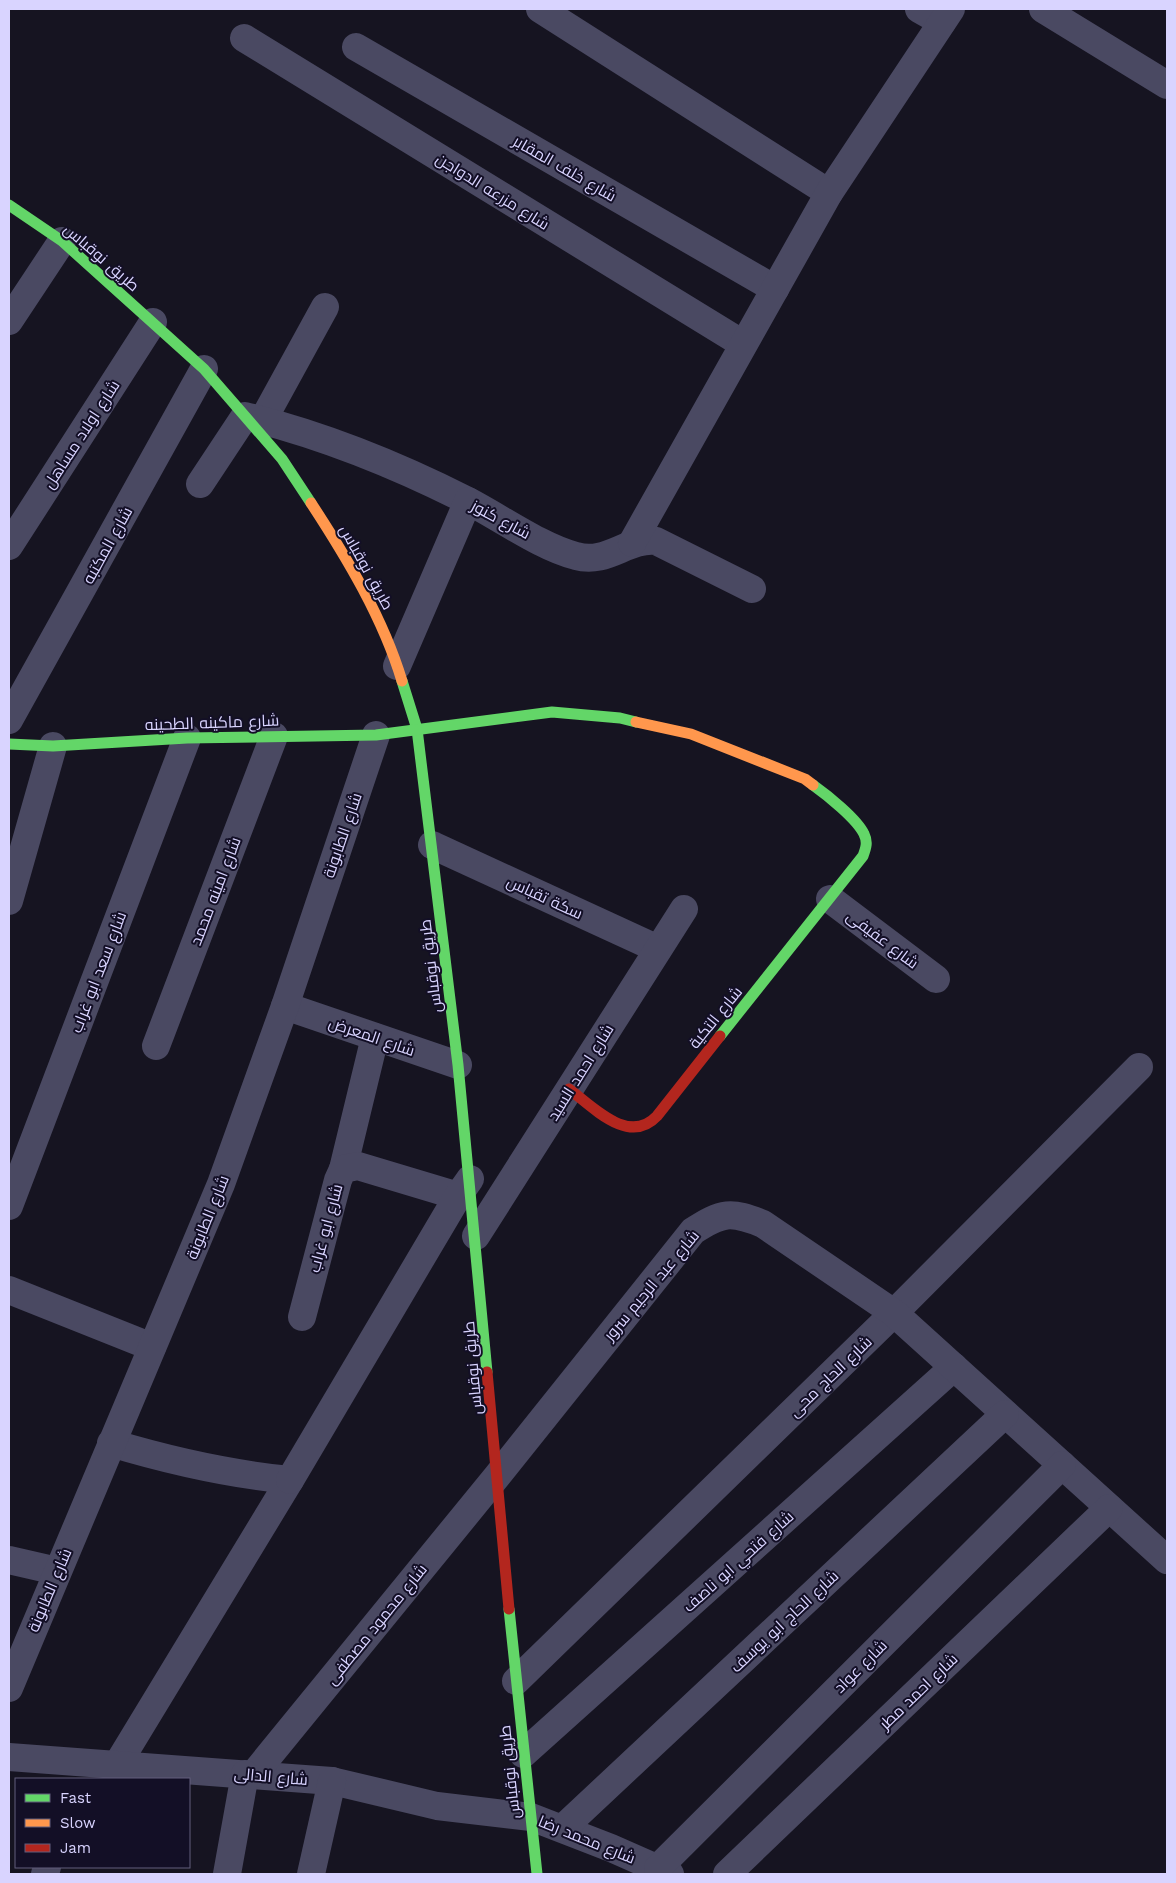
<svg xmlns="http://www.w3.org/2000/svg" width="1176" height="1883" font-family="'Work Sans',Cairo,sans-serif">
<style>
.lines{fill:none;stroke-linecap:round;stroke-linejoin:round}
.street{stroke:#4a4962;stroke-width:28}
.fast{stroke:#63d668;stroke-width:11}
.slow{stroke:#ff974d;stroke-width:11}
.jam{stroke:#b3261e;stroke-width:11}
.labels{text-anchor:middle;stroke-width:4;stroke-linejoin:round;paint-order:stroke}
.street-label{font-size:16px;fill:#d9d4ff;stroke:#130f26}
</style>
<rect width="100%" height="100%" fill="#161421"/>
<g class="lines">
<g class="street">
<path d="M540,9L829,193"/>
<path d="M919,9L942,22"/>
<path d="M1043,9L1167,85"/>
<path d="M244,38L743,344"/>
<path d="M356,47L775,289"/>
<path d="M9,321L62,241"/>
<path d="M263,420L325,307"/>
<path d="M200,484L245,416C323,435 397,465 468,501C501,518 541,547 576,556C607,565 627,538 656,541L752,589"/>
<path d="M632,543L829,193L951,9"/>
<path d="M9,546L153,322"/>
<path d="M397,666L468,501"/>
<path d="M9,720L204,369"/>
<path d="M432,845L658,949"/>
<path d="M830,899L936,979"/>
<path d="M9,901L53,746"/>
<path d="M285,1006L458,1065"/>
<path d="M156,1046L274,736"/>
<path d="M343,1169L375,1037"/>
<path d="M9,1206L187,738"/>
<path d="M476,1236L684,909"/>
<path d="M9,1290L152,1347"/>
<path d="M302,1317L338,1180L343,1169L358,1166L458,1196"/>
<path d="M111,1443C171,1461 229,1474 290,1480L117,1765"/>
<path d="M290,1480L458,1196L470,1179"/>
<path d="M9,1560L57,1571"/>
<path d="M516,1681L894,1313L1139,1067"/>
<path d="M9,1688L221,1184L285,1006L376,735"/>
<path d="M523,1754L954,1367"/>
<path d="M9,1757L332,1781L437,1806L531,1817L611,1848L670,1874"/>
<path d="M254,1774L498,1475L693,1231C722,1212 731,1211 763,1224L894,1313L1167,1560"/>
<path d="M563,1828L1005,1414"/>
<path d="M658,1868L1062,1465"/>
<path d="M45,1874L47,1867"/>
<path d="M227,1874L245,1774"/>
<path d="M311,1874L332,1781"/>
<path d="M727,1874L1109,1508"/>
</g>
<g class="fast">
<path d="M9,205L62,241L204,369L282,459L311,503"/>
<path d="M402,681L417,729L458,1065L487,1372"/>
<path d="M9,744L53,746L187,738L376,735L552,712L620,718L636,722"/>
<path d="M720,1036L863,856C866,848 868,842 864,834C857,819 827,795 813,785"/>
<path d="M509,1609L537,1874"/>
</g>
<g class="slow">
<path d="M311,503C347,558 383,618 402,681"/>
<path d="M636,722L691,734L805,779L813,785"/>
</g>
<g class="jam">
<path d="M569,1089C593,1107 629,1146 657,1116L720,1036"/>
<path d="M487,1372L509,1609"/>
</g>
</g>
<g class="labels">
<g class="street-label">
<text transform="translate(565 168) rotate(30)" y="6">شارع خلف المقابر</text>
<text transform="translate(493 191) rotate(32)" y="6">شارع مزرعه الدواجن</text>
<text transform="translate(102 257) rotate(41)" y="6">طريق نوقباس</text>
<text transform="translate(81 434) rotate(-57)" y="6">شارع اولاد مساهل</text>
<text transform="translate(501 519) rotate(28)" y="6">شارع كنوز</text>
<text transform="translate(107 545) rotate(-61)" y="6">شارع المكتبه</text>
<text transform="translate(367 567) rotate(61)" y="6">طريق نوقباس</text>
<text transform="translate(212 722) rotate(-2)" y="6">شارع ماكينه الطحينه</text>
<text transform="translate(342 835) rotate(-71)" y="6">شارع الطابونة</text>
<text transform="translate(215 891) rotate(-69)" y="6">شارع امينه محمد</text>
<text transform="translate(545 897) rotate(25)" y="6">سكة تقباس</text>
<text transform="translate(883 939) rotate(37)" y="6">شارع عفيفى</text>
<text transform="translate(430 966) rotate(-97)" y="6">طريق نوقباس</text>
<text transform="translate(98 972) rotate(-69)" y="6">شارع سعد ابو غراب</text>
<text transform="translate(715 1017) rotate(-51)" y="6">شارع التكية</text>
<text transform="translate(372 1036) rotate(19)" y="6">شارع المعرض</text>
<text transform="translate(580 1072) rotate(-58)" y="6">شارع احمد السيد</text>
<text transform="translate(207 1217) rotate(-68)" y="6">شارع الطابونة</text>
<text transform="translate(325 1228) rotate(-75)" y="6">شارع ابو غراب</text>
<text transform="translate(651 1285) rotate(-50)" y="6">شارع عبد الرحيم سرور</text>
<text transform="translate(472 1368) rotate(-95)" y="6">طريق نوقباس</text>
<text transform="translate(830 1376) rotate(-44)" y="6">شارع الحاج محى</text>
<text transform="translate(738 1561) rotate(-42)" y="6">شارع فتحي ابو ناصف</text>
<text transform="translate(49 1590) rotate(-67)" y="6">شارع الطابونة</text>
<text transform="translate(784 1621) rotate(-43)" y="6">شارع الحاج ابو يوسف</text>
<text transform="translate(376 1624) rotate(-51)" y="6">شارع محمود مصطفى</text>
<text transform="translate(860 1666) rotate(-45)" y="6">شارع عواد</text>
<text transform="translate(918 1691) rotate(-44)" y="6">شارع احمد مطر</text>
<text transform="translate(509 1772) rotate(-96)" y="6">طريق نوقباس</text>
<text transform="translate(271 1776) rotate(5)" y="6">شارع الدالى</text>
<text transform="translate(587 1839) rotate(22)" y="6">شارع محمد رضا</text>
</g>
</g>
<rect width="1176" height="1883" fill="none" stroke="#d9d4ff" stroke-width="20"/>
<rect x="15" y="1778" width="175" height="90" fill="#130f26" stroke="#625e7d"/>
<rect x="25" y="1794" width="25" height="8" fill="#63d668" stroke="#625e7d"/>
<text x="60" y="1803" font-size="15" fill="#d9d4ff">Fast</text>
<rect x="25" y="1819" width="25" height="8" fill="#ff974d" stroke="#625e7d"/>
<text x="60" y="1828" font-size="15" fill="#d9d4ff">Slow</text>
<rect x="25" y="1844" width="25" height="8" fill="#b3261e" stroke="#625e7d"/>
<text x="60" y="1853" font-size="15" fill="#d9d4ff">Jam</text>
</svg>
